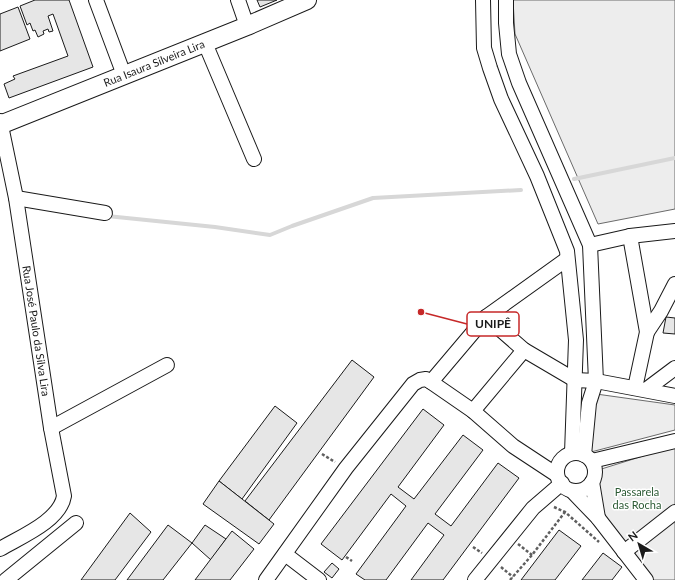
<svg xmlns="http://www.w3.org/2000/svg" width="675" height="580" font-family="Lato,sans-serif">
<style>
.green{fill:#ededed;stroke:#6a6a6a}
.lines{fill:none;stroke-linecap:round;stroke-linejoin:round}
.stream{stroke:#d7d7d7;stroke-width:4}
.building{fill:#e6e6e6;stroke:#1a1a1a}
.minor-casing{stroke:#1a1a1a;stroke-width:16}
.major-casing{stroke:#1a1a1a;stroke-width:20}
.path{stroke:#5f5f5f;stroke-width:2.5;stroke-dasharray:3 2;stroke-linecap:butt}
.minor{stroke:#fff;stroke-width:14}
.major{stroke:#fff;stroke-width:18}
.labels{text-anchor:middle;stroke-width:3;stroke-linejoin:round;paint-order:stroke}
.street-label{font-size:11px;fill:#1a1a1a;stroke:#fff}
.park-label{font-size:11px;fill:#2b5a34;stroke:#fff}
.leader{fill:none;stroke:#c62828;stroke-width:1.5}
.callout-dot{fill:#c62828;stroke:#fff;stroke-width:1.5}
.callout{fill:#fff;stroke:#c62828;stroke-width:1.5}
.callout-label{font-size:12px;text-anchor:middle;font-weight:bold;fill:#1a1a1a}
</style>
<rect width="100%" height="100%" fill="#fff"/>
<g class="green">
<path d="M513,0H675V209L598,224L515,34Z"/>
<path d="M589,393L675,405V430L591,452L580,430Z"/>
<path d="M675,446V580H652L596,509L595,471Z"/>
</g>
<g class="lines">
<g class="stream">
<path d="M574,179L675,158"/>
<path d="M107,216L215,227L270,235L292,226L373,198L521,190"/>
</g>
</g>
<g class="building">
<path d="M35,0H69L93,67L9,98L4,84L15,79L13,76L68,56L53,14L48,16L53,31L49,32L48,29L43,31L44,34L38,37L35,30L33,31L30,23L27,25L20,6Z"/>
<path d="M257,0H277L260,7Z"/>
<path d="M18,7L30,39L0,51V14Z"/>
<path d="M666,317L675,318V334L663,333Z"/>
<path d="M352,360L374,377L269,520L245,501Z"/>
<path d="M275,406L297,423L242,499L219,481Z"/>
<path d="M423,409L444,425L398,487L414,499L463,435L483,450L435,514L451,526L498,463L519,478L443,580H411L444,535L428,523L386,580H365L356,574L406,506L391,494L342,560L321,544Z"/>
<path d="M219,481L274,524L259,544L203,504Z"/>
<path d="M130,513L151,532L115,580H81Z"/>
<path d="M168,525L192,543L163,580H127Z"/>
<path d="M205,525L226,539L211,560L192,543Z"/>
<path d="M559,530L581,546L555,580H521Z"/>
<path d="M232,531L254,549L230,580H195Z"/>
<path d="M603,553L622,567L612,580H582Z"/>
<path d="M332,563L339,569L332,578L324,572Z"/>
</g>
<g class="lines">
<g class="minor-casing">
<g id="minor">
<path d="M96,0L124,75"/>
<path d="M238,0L247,26"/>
<path d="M483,0L484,48L490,68L501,99L537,176L567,251L576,340L572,453"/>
<path d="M506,0V23L509,54L519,83L590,245L596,381L589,403L584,455"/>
<path d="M205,43L254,159"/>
<path id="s1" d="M0,121L16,198L51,428L64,496C60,521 20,537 0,549"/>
<path d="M16,198L105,213"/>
<path d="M630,236L647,332L635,388"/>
<path d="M590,245L630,236L675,231"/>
<path d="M486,317L524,350L575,380L596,381L675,396"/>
<path d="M647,332L661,311L675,284"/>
<path d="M431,382L486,317L567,259"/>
<path d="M647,389L675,368"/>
<path d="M473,411L524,350"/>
<path d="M51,428L167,365"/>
<circle cx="576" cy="472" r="19"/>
<path d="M592,461L675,441"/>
<path d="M592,482L598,518"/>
<path d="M572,491L598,518L646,580"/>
<path d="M624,552L675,512"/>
<path d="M285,554L319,580"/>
<path d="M6,580L76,523"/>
<path d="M266,580L346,468L413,384L420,380L426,379L431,382L473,411L513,446L557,475"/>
<path d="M475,580L533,508L562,483"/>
</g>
</g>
<g class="major-casing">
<g id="major">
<path id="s2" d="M0,125L247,26L307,0"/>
</g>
</g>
<g class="path">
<path d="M322,454L335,462"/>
<path d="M554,507L565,512L599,542"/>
<path d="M518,544L532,555"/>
<path d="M473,547L482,553"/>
<path d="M346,557L352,561"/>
<path d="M501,567L513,577"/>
<path d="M510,580L532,555L565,512"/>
</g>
<use href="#minor" class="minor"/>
<use href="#major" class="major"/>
</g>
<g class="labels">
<g class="street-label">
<text dy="4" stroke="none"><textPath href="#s2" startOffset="166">Rua Isaura Silveira Lira</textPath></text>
<text dy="4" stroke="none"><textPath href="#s1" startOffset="213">Rua José Paulo da Silva Lira</textPath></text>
</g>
<g class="park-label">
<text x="637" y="496">Passarela<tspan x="637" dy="13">das Rocha</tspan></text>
</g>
</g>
<path class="leader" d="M421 312L467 324"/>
<circle class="callout-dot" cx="421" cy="312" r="4"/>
<rect class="callout" x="467" y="312" width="52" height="24" rx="4"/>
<g class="callout-label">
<text x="493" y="328">UNIPÊ</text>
</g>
<g transform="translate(639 544) rotate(322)" stroke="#ffffff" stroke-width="3" paint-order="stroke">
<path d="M0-3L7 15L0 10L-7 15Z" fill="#1a1a1a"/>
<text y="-6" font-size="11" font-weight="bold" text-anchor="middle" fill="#1a1a1a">N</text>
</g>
</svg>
